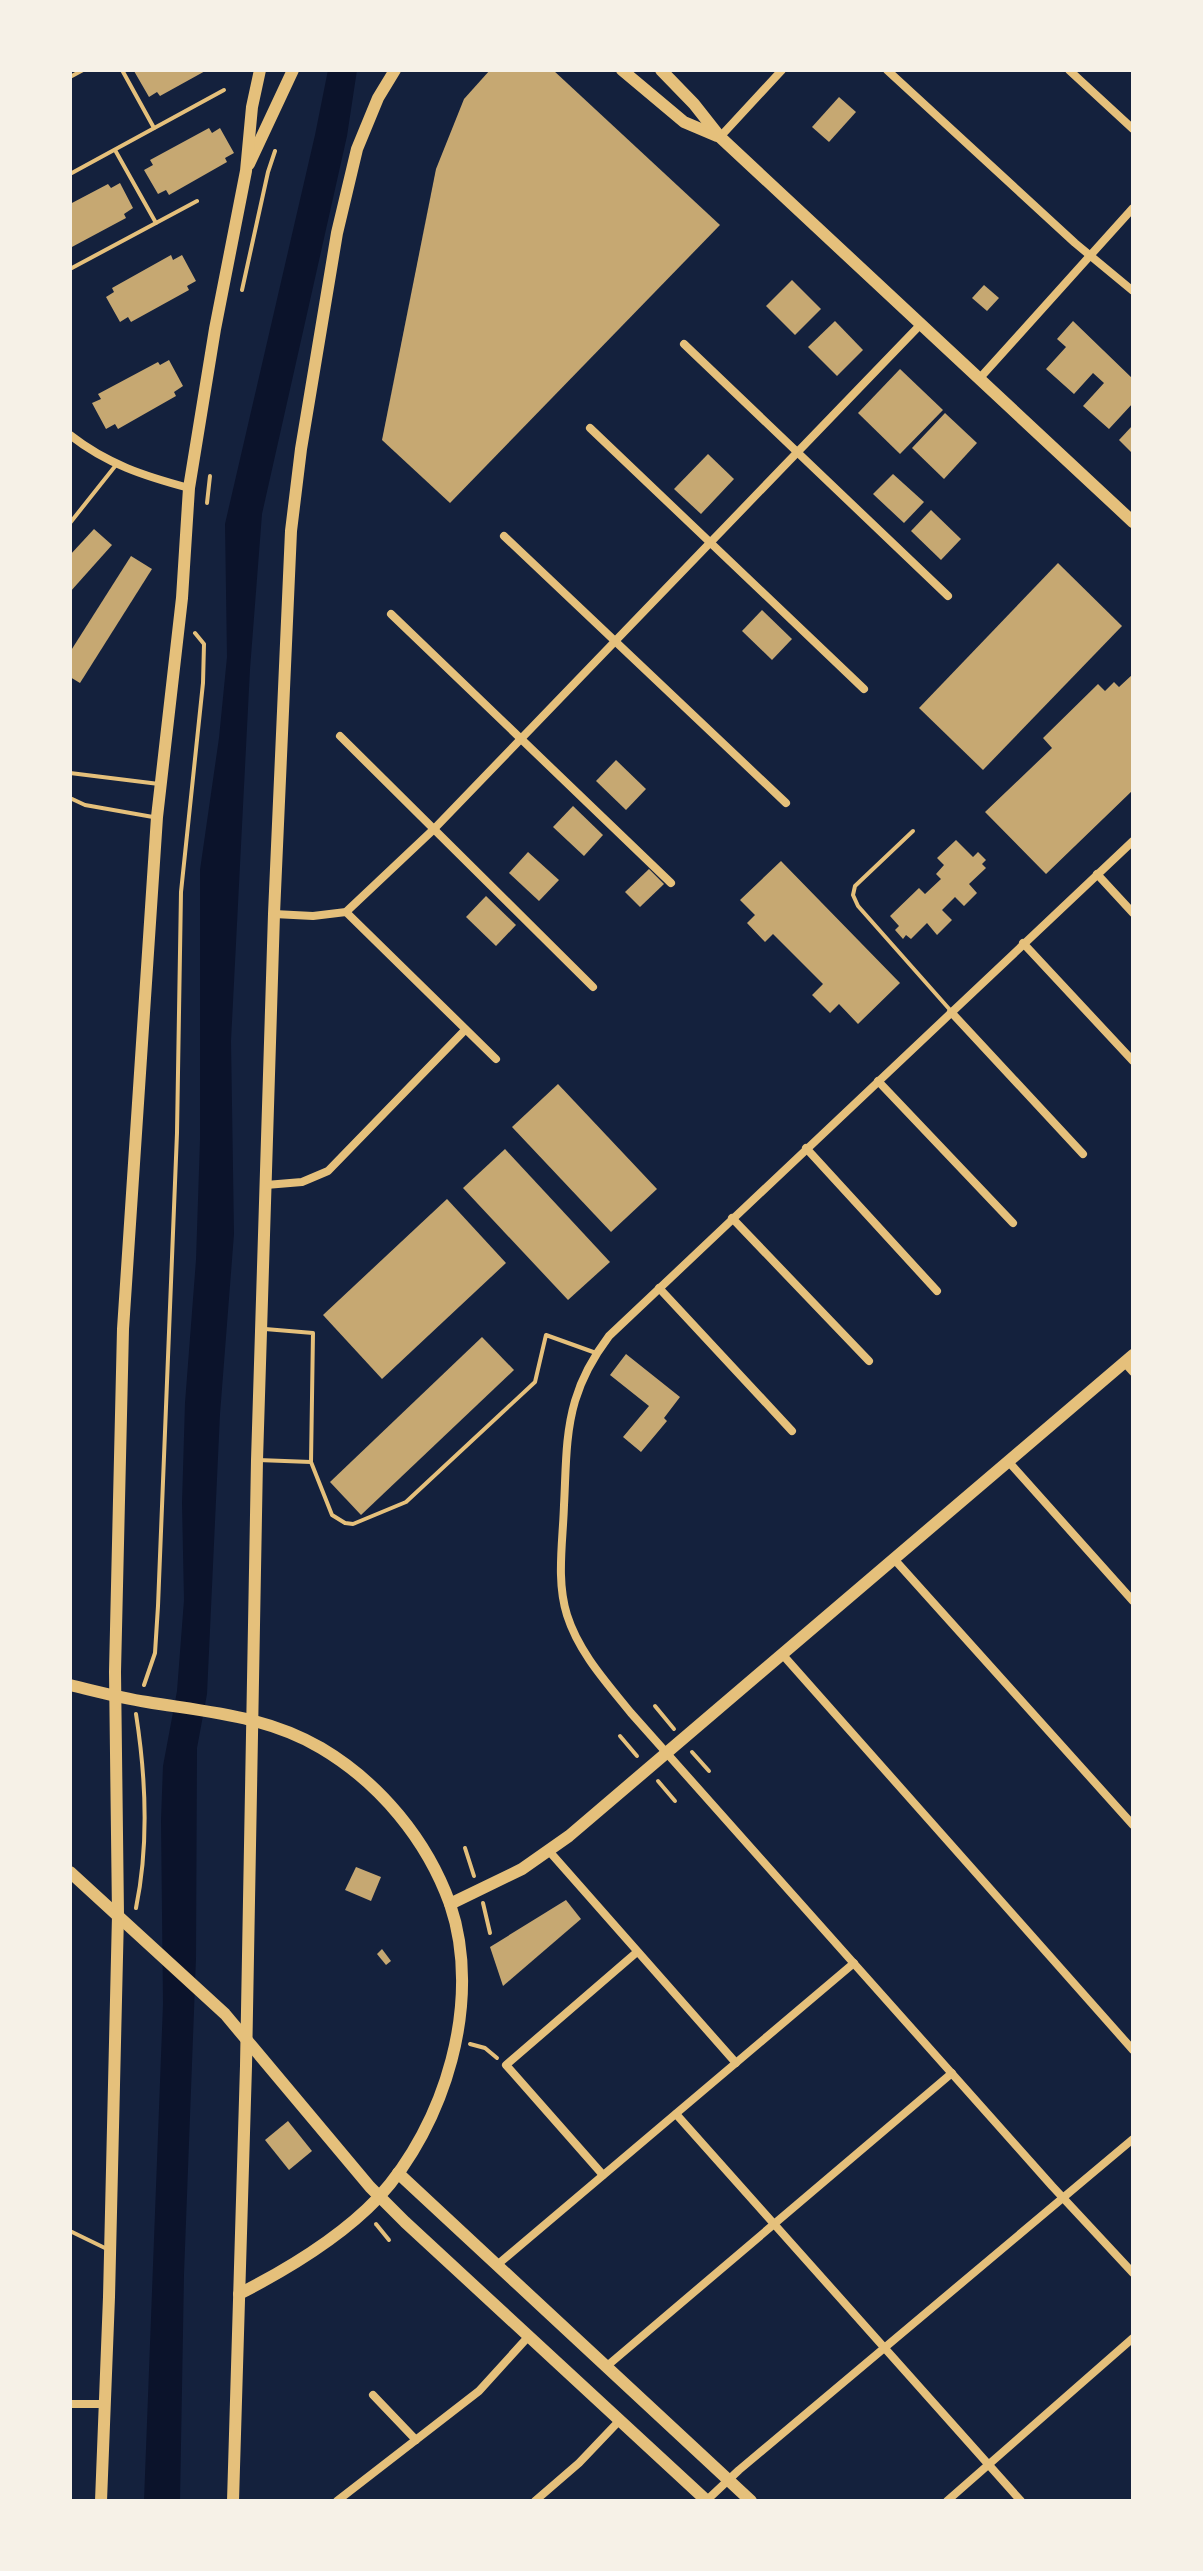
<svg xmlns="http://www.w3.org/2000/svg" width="1203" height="2571" font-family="'Roboto Condensed',sans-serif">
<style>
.water{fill:#0b132b}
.building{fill:#c6a872}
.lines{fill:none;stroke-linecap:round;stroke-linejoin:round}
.path{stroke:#e5c07b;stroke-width:4}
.service{stroke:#e5c07b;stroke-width:4}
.minor{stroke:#e5c07b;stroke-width:8}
.secondary{stroke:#e5c07b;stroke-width:12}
</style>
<rect width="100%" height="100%" fill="#14213d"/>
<path class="water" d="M328,70H357L347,136L262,514L250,669L231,1041L234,1234L220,1414L207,1694L197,1748L196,1958L184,2274L180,2501H144L163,2004L161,1820L163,1766L177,1691L184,1600L182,1503L185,1403L196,1260L200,1140V870L219,738L227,657L225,524L315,135Z"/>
<g class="building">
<path d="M136,70H207L160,96L157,92L149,97L134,71Z"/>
<path d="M490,70H553L720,225L450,503L382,440L436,169L464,99Z"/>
<path d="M839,97L856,112L829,142L812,127Z"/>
<path d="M209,128L212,133L220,128L234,153L225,158L227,162L169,195L166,190L158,194L144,170L153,165L150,160Z"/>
<path d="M120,183L133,208L124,214L126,218L70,248V204L108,184L111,188Z"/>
<path d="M171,255L173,260L182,255L196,281L187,286L189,290L131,322L128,317L120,322L106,297L114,292L112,288Z"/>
<path d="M792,280L821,309L795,335L766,306Z"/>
<path d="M984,285L999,298L987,311L972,298Z"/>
<path d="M835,321L863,350L837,376L808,347Z"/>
<path d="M1073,321L1133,379V403L1109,429L1083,406L1104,383L1093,373L1074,394L1046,369L1066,347L1057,339Z"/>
<path d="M169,360L183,386L174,392L176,396L118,429L115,424L106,429L92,403L101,399L98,394L158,362L160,365Z"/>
<path d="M900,369L943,410L900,454L858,413Z"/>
<path d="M945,413L977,443L944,479L912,448Z"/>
<path d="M1133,425V454L1119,440Z"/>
<path d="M708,454L734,479L701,514L674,489Z"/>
<path d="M893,474L924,502L904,523L873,494Z"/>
<path d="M931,510L961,539L941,560L911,531Z"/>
<path d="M94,529L112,545L70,592V555Z"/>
<path d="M131,556L152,569L80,683L70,677V652Z"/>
<path d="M1058,563L1122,626L983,770L919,708Z"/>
<path d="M762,610L792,639L772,660L742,631Z"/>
<path d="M1133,674V790L1046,874L985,812L1052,748L1043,738L1098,684L1105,691L1114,682L1119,687Z"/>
<path d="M616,760L646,789L626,810L596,781Z"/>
<path d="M573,806L603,835L584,856L553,827Z"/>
<path d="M956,840L973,857L978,852L986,860L982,864L986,868L969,884L977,893L964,906L955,897L942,910L952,920L937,935L927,923L911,939L906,935L903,939L895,930L899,926L890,916L919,888L925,894L941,879L936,874L944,865L937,858Z"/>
<path d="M528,852L559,880L539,901L509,873Z"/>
<path d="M781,861L900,983L858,1024L839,1004L830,1013L812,995L823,984L773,934L765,942L747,923L755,915L740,900Z"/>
<path d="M649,869L664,884L640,907L625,892Z"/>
<path d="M486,896L516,925L496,946L466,917Z"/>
<path d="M558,1084L657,1189L611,1232L512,1127Z"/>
<path d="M505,1149L610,1262L568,1300L463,1188Z"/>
<path d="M447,1199L506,1263L382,1379L323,1315Z"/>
<path d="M482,1337L514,1370L361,1515L330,1482Z"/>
<path d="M626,1354L680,1397L664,1418L667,1421L641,1452L623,1437L649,1406L610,1375Z"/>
<path d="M356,1867L381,1877L371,1901L345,1890Z"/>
<path d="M566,1900L581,1919L503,1986L490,1947Z"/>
<path d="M382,1949L391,1961L386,1965L377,1954Z"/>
<path d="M288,2121L312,2151L289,2170L265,2140Z"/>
</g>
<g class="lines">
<g class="path">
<path d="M242,290L268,172L275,151"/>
<path d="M207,503L210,476"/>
<path d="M144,1685L155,1653L158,1606L177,1133L181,892L203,683L204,644L195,633"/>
<path d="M655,1706L674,1729"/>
<path d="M136,1714C146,1778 149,1845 136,1908"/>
<path d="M620,1736L637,1756"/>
<path d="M692,1752L709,1771"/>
<path d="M658,1781L675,1801"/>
<path d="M465,1848L474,1876"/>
<path d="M483,1903L490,1933"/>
<path d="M470,2044L485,2048L497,2058"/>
<path d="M376,2224L389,2240"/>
</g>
<g class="service">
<path d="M122,70L154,128"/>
<path d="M70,77L83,70"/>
<path d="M115,150L156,223"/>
<path d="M70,174L224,90"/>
<path d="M70,269L197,201"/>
<path d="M70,523L116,465"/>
<path d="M70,773L159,784"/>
<path d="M70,798L85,805L153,817"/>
<path d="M913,831L855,886L853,895L858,906L951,1011"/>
<path d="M265,1329L313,1333L311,1462L332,1515L345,1523L353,1524L406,1502L535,1382L546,1335L596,1353"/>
<path d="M258,1460L311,1462"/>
<path d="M70,2231L107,2249"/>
</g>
<g class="minor">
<path d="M887,70L1075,243L1133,291"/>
<path d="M1069,70L1133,129"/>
<path d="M720,137L782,70"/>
<path d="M684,344L948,596"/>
<path d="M979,379L1133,208"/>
<path d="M590,428L864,689"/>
<path d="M70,435C107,464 144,476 189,488"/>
<path d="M504,536L786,803"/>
<path d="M391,614L671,883"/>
<path d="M340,736L593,987"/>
<path d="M1133,841L609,1336C594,1356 582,1377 575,1401C565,1435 566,1470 564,1505C563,1541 556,1580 567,1615C579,1653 607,1683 631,1713L1052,2186L1133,2273"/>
<path d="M1097,874L1133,913"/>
<path d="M346,912L496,1059"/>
<path d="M274,914L313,916L346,912L434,829L921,324"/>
<path d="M1023,943L1133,1061"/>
<path d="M951,1012L1083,1154"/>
<path d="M878,1081L1013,1223"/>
<path d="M806,1148L937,1291"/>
<path d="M266,1185L302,1182L328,1171L465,1030"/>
<path d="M732,1218L869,1361"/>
<path d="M659,1288L792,1431"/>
<path d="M1124,1362L1133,1372"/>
<path d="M1008,1461L1133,1601"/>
<path d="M894,1559L1133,1825"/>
<path d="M782,1654L1133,2050"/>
<path d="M549,1851L736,2063"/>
<path d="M676,2114L1021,2501"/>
<path d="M603,2175L506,2065L637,1952"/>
<path d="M497,2265L854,1963"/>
<path d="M607,2366L952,2073"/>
<path d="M373,2395L416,2440"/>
<path d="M70,2404H106"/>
<path d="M337,2501L479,2391L528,2337"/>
<path d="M535,2501L579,2463L619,2421"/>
<path d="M706,2501L739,2470L1133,2139"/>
<path d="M947,2501L1133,2338"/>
</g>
<g class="secondary">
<path d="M622,70L684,122L717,136"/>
<path d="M661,70L694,104L720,137L1133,522"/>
<path d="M249,164L293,70"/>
<path d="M70,1685C95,1691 121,1698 147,1702C208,1712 267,1716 321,1748C380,1783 427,1840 450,1904C483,2001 445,2125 378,2198C340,2238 288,2269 239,2294"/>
<path d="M70,1872L225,2014L370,2187L405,2222L707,2501"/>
<path d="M450,1904L522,1869L569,1836L1133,1355"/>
<path d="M398,2173L751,2501"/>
<path d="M101,2501L109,2297L118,1915L115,1672L123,1329L157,817L182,598L189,488L215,329L246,171L252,107L260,70"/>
<path d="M233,2501L246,2066L257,1460L274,914L291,531L301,449L337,233L357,149L378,98L395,70"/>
</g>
</g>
<rect width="1203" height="2571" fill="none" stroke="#f6f1e7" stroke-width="144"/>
</svg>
